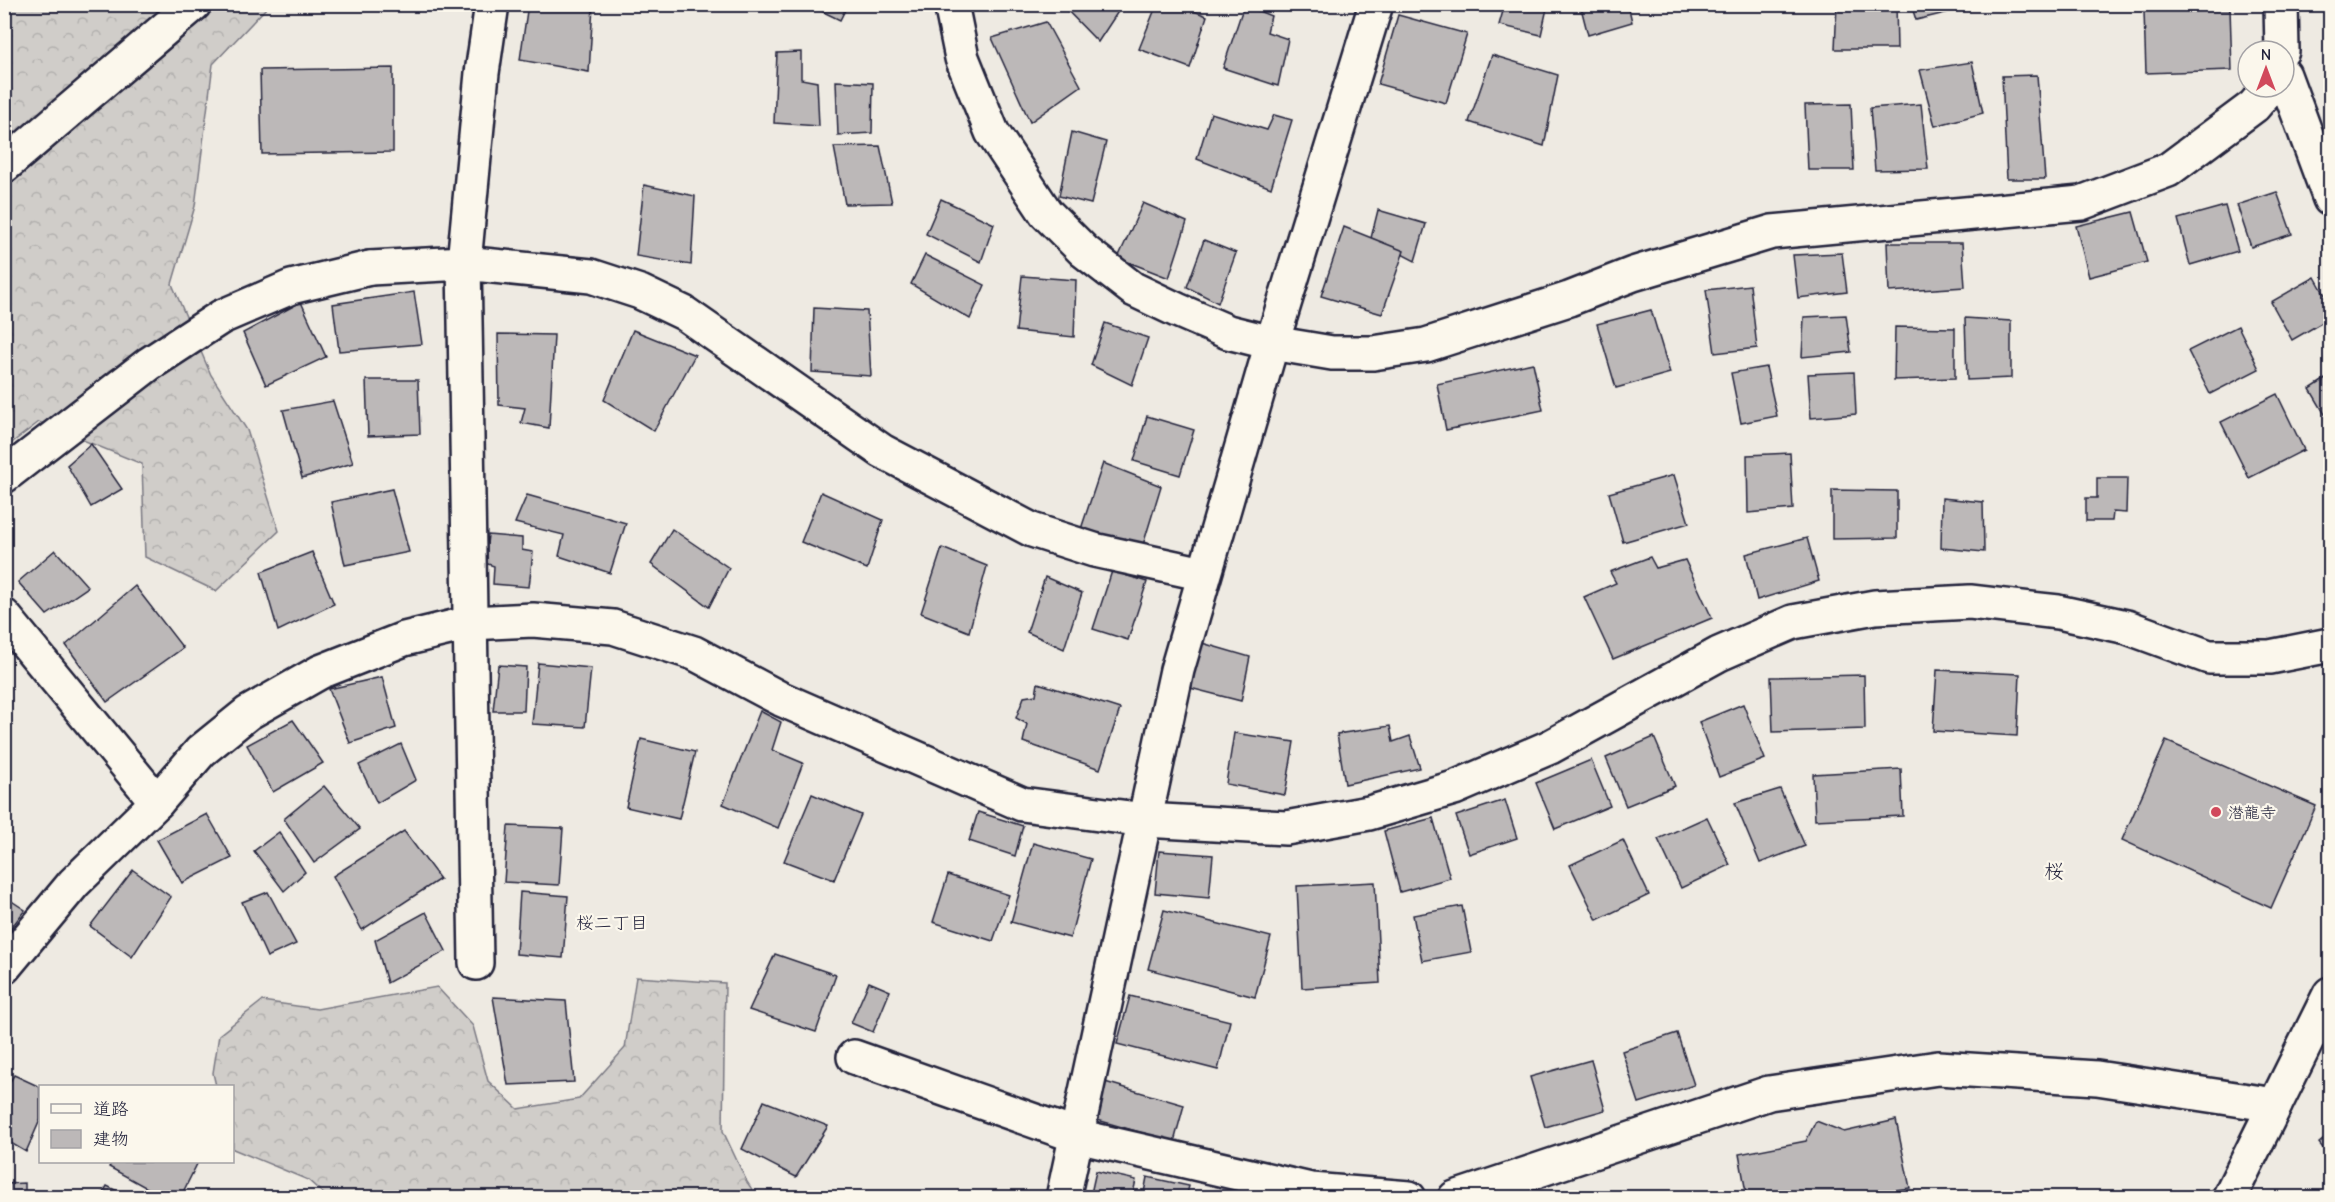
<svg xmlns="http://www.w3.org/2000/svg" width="2335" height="1202" font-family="'Comic Neue','Klee One',sans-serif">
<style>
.forest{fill:url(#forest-crowns);stroke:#797882;stroke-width:1.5}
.building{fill:#bcb8b8;stroke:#22223b;stroke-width:1.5}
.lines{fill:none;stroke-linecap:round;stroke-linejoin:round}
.street-casing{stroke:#22223b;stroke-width:38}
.secondary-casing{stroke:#22223b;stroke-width:38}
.street{stroke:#fbf7ec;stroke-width:33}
.secondary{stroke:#fbf7ec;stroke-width:33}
.poi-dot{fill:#d1495b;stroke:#fbf7ec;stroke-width:2}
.labels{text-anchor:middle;stroke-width:4.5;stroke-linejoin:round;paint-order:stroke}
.poi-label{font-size:16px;fill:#22223b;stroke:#fbf7ec;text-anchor:start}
.neighbourhood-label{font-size:18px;fill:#22223b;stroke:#fbf7ec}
.quarter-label{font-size:20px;fill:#22223b;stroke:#fbf7ec}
</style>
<defs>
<pattern id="forest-crowns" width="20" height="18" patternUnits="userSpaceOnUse" patternTransform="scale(1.5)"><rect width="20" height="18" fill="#d0cdc9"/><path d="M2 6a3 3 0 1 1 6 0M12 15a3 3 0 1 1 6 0" fill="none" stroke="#b2b0ae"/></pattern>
</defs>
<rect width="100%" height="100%" fill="#eeeae2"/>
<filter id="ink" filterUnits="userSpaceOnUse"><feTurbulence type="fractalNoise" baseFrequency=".0167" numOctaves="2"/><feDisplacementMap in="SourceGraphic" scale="12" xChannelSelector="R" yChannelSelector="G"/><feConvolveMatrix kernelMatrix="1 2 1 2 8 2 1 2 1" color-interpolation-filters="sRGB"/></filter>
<g filter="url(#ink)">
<g class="forest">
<path d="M5,5H269L213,64L195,206L172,284L211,375L247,430L279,531L216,591L145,557L142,464L39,422L5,448Z"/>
<path d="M636,977L725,983L723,1131L747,1182L757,1197H327L308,1180L233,1149L232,1086H216L213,1073L219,1035L262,1001L317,1009L437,987L473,1026L488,1081L518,1109L579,1099L625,1048Z"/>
</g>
<g class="building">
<path d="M528,4L593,6L589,72L520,60Z"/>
<path d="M807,4H848L840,20Z"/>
<path d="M994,4H1020L995,9Z"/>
<path d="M1064,4H1123L1098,42L1063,6Z"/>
<path d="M1157,4H1182L1181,6L1207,16L1190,68L1139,49Z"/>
<path d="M1505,4H1548L1541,35L1499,25Z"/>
<path d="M1580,4H1628L1632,22L1588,35Z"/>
<path d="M1837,4H1896L1897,49H1835Z"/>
<path d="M1911,4H1961L1962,9L1916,20Z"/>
<path d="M1244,5L1271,16L1267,32L1288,39L1278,86L1223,68Z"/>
<path d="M2230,9L2232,70L2146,73L2144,11Z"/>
<path d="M1398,15L1467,34L1446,103L1378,84Z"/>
<path d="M1046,22L1081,86L1030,122L992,38Z"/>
<path d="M801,52V79L817,82L819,126L774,123L777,53Z"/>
<path d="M1492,55L1558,75L1544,146L1469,122Z"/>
<path d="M1972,62L1983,113L1935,126L1920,70Z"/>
<path d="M393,68V152L262,154L260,70Z"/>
<path d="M2037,75L2045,179H2007L2002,76Z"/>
<path d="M836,81L873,83L872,133L838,135Z"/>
<path d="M1851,104L1854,170H1808L1805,105Z"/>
<path d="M1921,104L1928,169L1875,170L1870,108Z"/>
<path d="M1211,113L1267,130L1274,115L1292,120L1271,188L1197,159Z"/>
<path d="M1072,132L1106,142L1091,204L1059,196Z"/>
<path d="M880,146L892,203L845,204L834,147Z"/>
<path d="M644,185L695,196L691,265L636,256Z"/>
<path d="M2277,192L2292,234L2251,247L2237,205Z"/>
<path d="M941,199L994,224L981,262L926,234Z"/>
<path d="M1143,203L1187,222L1169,278L1118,258Z"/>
<path d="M2225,206L2238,251L2190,265L2178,219Z"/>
<path d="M1378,210L1426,224L1415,261L1371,238Z"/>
<path d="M2133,212L2147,262L2089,277L2076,226Z"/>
<path d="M1344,227L1404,251L1382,314L1321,296Z"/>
<path d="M1204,240L1236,253L1218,303L1187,287Z"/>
<path d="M1887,243H1962L1965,287L1889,292Z"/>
<path d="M1842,253L1847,292L1798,298L1793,255Z"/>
<path d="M925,255L985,285L970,319L911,284Z"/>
<path d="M1022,276L1076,280L1074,337L1016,331Z"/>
<path d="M2315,277L2330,304V318L2292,340L2271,302Z"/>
<path d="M1750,285L1757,348L1715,353L1706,290Z"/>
<path d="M414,292L422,344L339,351L333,304Z"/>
<path d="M301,302L326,357L266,385L243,333Z"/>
<path d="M814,308L867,311L871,376L812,372Z"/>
<path d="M1651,310L1670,373L1616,388L1597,324Z"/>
<path d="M1846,315L1851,352L1802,357L1804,317Z"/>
<path d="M1965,318L2011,321V378L1967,380Z"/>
<path d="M1105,323L1148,338L1132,385L1091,365Z"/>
<path d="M2238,326L2259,369L2210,394L2188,351Z"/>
<path d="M1895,327L1955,328V378L1894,380Z"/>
<path d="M633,330L695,355L654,431L604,400Z"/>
<path d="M498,334L554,335L549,428L521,423L525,408L499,405Z"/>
<path d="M1533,363L1543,410L1446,430L1437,384Z"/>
<path d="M1766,367L1777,416L1741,423L1731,373Z"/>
<path d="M1854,372L1856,414L1811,418L1808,374Z"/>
<path d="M2330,376V423L2310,389Z"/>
<path d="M366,380H418L420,434L368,436Z"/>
<path d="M2277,394L2304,450L2249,478L2221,422Z"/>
<path d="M333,401L353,463L302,478L283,410Z"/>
<path d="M1147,416L1194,430L1180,475L1134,461Z"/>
<path d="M91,444L122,489L91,507L67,465Z"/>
<path d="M1790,453L1793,509L1748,513L1747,455Z"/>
<path d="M1103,463L1161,486L1143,545L1081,529Z"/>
<path d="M1674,475L1689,523L1623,542L1609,493Z"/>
<path d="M2097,478H2127L2126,513L2113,512L2112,521H2086V498H2097Z"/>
<path d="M392,489L409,552L345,565L331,502Z"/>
<path d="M1832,490L1897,491V538L1832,539Z"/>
<path d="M821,492L883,520L867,569L801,542Z"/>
<path d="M527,495L626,523L610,573L559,556L564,535L515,523Z"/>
<path d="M1942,498L1983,502L1984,552L1941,548Z"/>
<path d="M672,529L729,568L709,607L651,564Z"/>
<path d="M488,535L522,538V550L533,552L529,587L493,584L494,566L485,563Z"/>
<path d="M1807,538L1819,581L1757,600L1746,554Z"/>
<path d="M942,548L987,566L969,632L921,613Z"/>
<path d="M55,550L88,587L47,615L18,582Z"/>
<path d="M312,552L334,604L278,631L261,572Z"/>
<path d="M1650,557L1656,568L1685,560L1712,618L1613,659L1584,597L1616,583L1610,572Z"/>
<path d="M1112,571L1147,582L1128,640L1093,629Z"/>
<path d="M1045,577L1082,593L1064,649L1027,632Z"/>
<path d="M135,586L183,648L107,702L66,645Z"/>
<path d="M1202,643L1250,657L1241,701L1190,688Z"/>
<path d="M538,663L591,668L585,727L532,724Z"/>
<path d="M498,665L526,667L524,711H493Z"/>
<path d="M1937,670L2020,674L2017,736L1933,731Z"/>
<path d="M1864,675L1865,729L1773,732L1771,677Z"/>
<path d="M382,677L396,728L350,743L329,689Z"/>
<path d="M1038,683L1120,709L1100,769L1023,742L1027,724L1016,718L1024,697L1036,695Z"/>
<path d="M1743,704L1765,759L1719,777L1699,722Z"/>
<path d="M760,711L781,722L772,750L803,763L778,828L723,804Z"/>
<path d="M293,720L323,763L273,792L247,745Z"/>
<path d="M1390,726L1393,742L1410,736L1420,768L1345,784L1337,734Z"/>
<path d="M1234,733L1294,742L1285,795L1226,784Z"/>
<path d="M1654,737L1675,786L1626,806L1606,758Z"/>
<path d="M641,739L695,752L679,819L626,807Z"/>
<path d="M2166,741L2316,806L2271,908L2122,840Z"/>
<path d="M401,744L416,780L377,803L359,765Z"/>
<path d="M1591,760L1610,806L1555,829L1536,783Z"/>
<path d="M1901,769L1903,816L1815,820L1813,774Z"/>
<path d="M324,786L360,829L314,863L284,819Z"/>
<path d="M1780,789L1805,846L1760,863L1735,803Z"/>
<path d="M812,794L861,815L834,880L784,861Z"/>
<path d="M1505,800L1517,838L1469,854L1456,816Z"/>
<path d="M978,812L1023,826L1015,856L969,841Z"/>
<path d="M207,814L232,858L182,883L157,840Z"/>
<path d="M1707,817L1730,865L1681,888L1658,839Z"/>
<path d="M1433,818L1450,878L1400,892L1384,831Z"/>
<path d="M508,826L563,828L559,885L504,882Z"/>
<path d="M404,831L440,879L362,930L333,876Z"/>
<path d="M279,832L305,872L284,891L254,851Z"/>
<path d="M1623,840L1649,895L1597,920L1570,865Z"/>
<path d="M1033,843L1091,859L1070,938L1011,922Z"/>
<path d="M1159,851L1213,855L1209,898L1155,893Z"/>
<path d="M133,870L171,897L132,957L90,926Z"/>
<path d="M948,875L1009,895L993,941L933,922Z"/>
<path d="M1375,882L1380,983L1302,988L1297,886Z"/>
<path d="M268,892L296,944L267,957L242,902Z"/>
<path d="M520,892L568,896L563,958L516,954Z"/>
<path d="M4,896L25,910L4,937Z"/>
<path d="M1462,906L1471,952L1422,961L1413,915Z"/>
<path d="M1164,910L1271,937L1255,997L1148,969Z"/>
<path d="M426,912L446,951L387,983L375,940Z"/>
<path d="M775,954L836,975L816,1032L749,1010Z"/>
<path d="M869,982L890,991L873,1032L851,1023Z"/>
<path d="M1130,996L1230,1021L1218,1070L1117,1044Z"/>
<path d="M493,997L566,1001L574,1082L508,1085Z"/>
<path d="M1677,1033L1694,1085L1639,1103L1622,1051Z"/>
<path d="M1591,1060L1605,1110L1545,1127L1530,1077Z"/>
<path d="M14,1075L40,1087V1120L26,1152L4,1139V1091Z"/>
<path d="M1105,1082L1184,1105L1174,1142L1094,1119Z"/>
<path d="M764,1101L828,1126L796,1177L742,1149Z"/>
<path d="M1896,1120L1910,1188L1862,1195V1198H1747L1739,1154L1806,1141L1816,1121L1844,1132Z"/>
<path d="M2330,1134V1157L2319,1143Z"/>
<path d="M112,1162H198L180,1198H165L109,1167Z"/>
<path d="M1096,1171L1136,1180L1132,1198H1090Z"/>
<path d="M1147,1177L1189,1186L1186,1198H1143Z"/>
<path d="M25,1183V1198H4V1184Z"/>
<path d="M107,1186L131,1198H100Z"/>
</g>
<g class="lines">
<g class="street-casing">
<g id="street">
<path d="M951,4L962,58L992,132L1046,213L1084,251L1133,289L1177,310L1228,332L1272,343L1332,353H1373L1426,345L1569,299L1633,274L1772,232L2081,203L2168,170L2254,106L2270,87"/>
<path d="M2281,4L2282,51"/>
<path d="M2284,75L2330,199"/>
<path d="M4,166L194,4"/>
<path d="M464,263L482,73L492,4"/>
<path d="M4,476L149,364L221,317L291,287L370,268"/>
<path d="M4,616L157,802"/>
<path d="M4,967L74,883L157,802L201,751L248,713L320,672L404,639L470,623L533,620L613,627L694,653L781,699L1022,804L1145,820L1286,828L1369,813L1454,788L1550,747L1719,654L1793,622L1875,607L1970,602L2058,612L2127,627L2209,657H2270L2330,645"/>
<path d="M854,1057L1077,1136L1311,1190L1409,1198"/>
<path d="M1063,1198L1177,670L1272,343L1376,4"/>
<path d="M1455,1198L1769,1093L1938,1068L2097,1078L2275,1105"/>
<path d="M2229,1198L2330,994"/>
</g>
</g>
<g class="secondary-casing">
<g id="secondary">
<path d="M464,263L476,963"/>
<path d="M370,268L464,263L591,276L640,292L684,313L882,451L1032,530L1094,550L1204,574"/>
</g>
</g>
<use href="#street" class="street"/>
<use href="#secondary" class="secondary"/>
</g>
</g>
<circle class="poi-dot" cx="2216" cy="812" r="6"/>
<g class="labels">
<g class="poi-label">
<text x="2228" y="818">潜龍寺</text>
</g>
<g class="neighbourhood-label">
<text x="612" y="929">桜二丁目</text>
</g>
<g class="quarter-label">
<text x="2054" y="878">桜</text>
</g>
</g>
<rect width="2335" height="1202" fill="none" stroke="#fbf7ec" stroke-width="24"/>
<rect x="12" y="12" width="2311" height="1178" fill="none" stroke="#22223b" stroke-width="2" filter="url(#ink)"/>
<rect x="39" y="1085" width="195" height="78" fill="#fbf7ec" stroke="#a4a2a5" stroke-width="1.5"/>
<rect x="51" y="1104" width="30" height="9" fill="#fbf7ec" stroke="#a4a2a5" stroke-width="1.5"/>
<text x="93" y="1115" font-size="18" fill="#22223b">道路</text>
<rect x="51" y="1130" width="30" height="18" fill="#bcb8b8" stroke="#a4a2a5" stroke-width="1.5"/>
<text x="93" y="1145" font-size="18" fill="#22223b">建物</text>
<g transform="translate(2266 69)"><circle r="28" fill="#fbf7ec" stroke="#a4a2a5" stroke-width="1.5"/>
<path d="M0-4.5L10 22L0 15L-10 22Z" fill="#d1495b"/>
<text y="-9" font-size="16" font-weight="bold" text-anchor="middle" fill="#22223b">N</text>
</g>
</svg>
